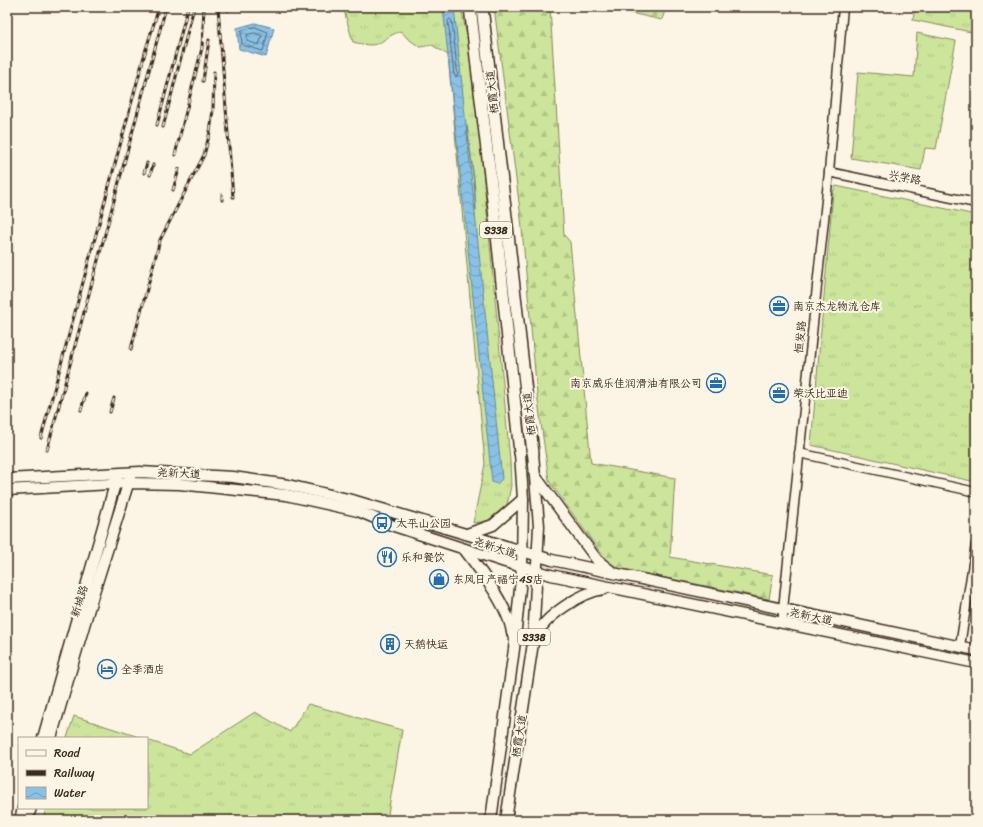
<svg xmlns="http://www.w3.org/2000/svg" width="983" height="827" font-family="Sriracha,'LXGW WenKai TC',sans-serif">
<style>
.grass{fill:url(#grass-tufts);stroke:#84885c}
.forest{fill:url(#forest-firs);stroke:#84885c}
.water{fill:url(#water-waves);stroke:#6a8597}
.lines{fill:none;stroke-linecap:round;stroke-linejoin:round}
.shore{stroke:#5a676f;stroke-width:1}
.stream{stroke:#6a8597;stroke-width:1.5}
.minor-casing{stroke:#3b2a1e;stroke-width:11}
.major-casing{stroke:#3b2a1e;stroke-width:13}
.highway-casing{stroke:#3b2a1e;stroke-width:14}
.minor{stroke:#fcf5e5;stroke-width:8}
.major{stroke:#fcf5e5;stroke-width:10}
.highway{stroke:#fcf5e5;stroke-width:11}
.rail-casing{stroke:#3b2a1e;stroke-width:3}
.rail{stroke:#fcf5e5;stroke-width:1.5;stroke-dasharray:4.5;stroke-linecap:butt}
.labels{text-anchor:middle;stroke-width:4;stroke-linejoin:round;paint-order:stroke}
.shield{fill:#fcf5e5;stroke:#75675a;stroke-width:1}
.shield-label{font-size:10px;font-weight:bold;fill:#3b2a1e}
.street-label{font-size:11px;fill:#3b2a1e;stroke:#fcf5e5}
.poi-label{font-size:11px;fill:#3b2a1e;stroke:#fcf5e5;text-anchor:start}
</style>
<defs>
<pattern id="grass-tufts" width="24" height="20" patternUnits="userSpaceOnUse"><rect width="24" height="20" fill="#cce59b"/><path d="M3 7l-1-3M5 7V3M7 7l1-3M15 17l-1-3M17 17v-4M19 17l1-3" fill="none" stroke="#b0c585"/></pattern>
<pattern id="forest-firs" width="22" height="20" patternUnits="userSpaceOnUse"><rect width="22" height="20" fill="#cce59b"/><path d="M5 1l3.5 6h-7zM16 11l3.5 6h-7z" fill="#b0c585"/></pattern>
<pattern id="water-waves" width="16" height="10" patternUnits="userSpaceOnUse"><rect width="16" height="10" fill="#89c2e8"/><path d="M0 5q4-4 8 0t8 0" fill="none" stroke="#719ebb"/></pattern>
</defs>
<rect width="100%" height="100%" fill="#fcf5e5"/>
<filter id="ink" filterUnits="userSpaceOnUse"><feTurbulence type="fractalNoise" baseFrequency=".025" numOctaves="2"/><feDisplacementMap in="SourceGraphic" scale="8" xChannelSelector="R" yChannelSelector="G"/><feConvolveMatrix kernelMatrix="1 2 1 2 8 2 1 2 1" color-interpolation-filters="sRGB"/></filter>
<g filter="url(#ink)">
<g class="grass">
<path d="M343,7H461L474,72L510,460L511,486L507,505L487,521L473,523L485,464L448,55L432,45L420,47L407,38L401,31C376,40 384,50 353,42Z"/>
<path d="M915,7H956L975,11L971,32L913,20Z"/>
<path d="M917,33L956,41L936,149L925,148L921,170L851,158L858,72L914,77Z"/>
<path d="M836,186L976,215V482L811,445L833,192Z"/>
<path d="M308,704L402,730L387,820H43L46,808H147V740L190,754L255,712L290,732Z"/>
<path d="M74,716L142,738H67Z"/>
</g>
<g class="forest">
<path d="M494,7H550L564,235L570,242L591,463L675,478L670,557L773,575L769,599L618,568L606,560L549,481L537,394L521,218Z"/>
<path d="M603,7H666L662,20Z"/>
</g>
<g class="water">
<path d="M443,7H454L502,479L497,484L492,482L491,472Z"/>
<path d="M255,23L274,28L266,57L239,49L237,28Z"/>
</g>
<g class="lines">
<g class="shore">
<path d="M450,19L452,21L457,69L458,75L456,77L454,75L449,29L448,21Z"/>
<path d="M255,27L268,32L263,51L242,45L241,31Z"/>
<path d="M255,33L262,36L259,45L247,41V35Z"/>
</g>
<path class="stream" d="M467,126L474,181L476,210"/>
<g class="minor-casing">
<g id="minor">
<path d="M829,172L976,203"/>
<path d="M799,453L976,492"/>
<path d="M783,623V609L829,172L843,7"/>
<path d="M960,646L976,544"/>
</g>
</g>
<g class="major-casing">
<g id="major">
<path d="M536,477L597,560L611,571"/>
<path d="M7,479L140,472L233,477L288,485L352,500L552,560L976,650"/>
<path d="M7,490L128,483L179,484L286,495L358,511L391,525L505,562L551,575L976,663"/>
<path d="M467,534L493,525L523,499"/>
<path d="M464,549C480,570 509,607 512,633"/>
<path d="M535,638C544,616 582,592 604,589"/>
<path d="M43,738L117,477"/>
<path d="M51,738L93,595L130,478"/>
<path d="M20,820L23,808"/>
<path d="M27,820L31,808"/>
<path d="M491,820L514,649L522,568L523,499L520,453"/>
<path d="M506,820L533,643L539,526L533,453"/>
</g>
</g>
<g class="highway-casing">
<g id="highway">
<path d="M470,7L496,226L520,453"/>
<path d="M482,7L533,453"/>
</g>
</g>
<use href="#minor" class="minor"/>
<use href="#major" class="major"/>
<use href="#highway" class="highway"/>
<g class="rail-casing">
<g id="rail">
<path d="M218,7L233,197"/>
<path d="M227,7L228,10"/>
<path d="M203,81L209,40"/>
<path d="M157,125L188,7"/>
<path d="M163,127L194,7"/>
<path d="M175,155L202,48L204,7"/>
<path d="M144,173L147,163"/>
<path d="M150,175L153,165"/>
<path d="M173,190L179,169"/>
<path d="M222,195V200"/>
<path d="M131,349L160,240L204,155L210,132L213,110L214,72"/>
<path d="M81,410L86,393"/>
<path d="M110,412L114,398"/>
<path d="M41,438L146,49L159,7"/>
<path d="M47,450L166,7"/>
</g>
</g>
<use href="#rail" class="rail"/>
</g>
</g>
<defs>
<g id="office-ring" transform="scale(1)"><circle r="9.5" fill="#fcf5e5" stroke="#1f6fb2" stroke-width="1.5"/><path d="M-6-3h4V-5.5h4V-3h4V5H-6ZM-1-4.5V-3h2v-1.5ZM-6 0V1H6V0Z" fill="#1f6fb2"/></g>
<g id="bus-ring" transform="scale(1)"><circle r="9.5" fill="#fcf5e5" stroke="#1f6fb2" stroke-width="1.5"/><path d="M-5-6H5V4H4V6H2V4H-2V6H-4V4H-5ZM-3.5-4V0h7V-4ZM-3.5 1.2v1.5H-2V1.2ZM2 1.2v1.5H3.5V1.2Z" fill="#1f6fb2"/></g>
<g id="restaurant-ring" transform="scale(1)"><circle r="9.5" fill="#fcf5e5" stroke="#1f6fb2" stroke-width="1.5"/><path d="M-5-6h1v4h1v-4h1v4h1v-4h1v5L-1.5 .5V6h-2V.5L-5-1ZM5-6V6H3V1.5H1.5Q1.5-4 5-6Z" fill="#1f6fb2"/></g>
<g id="shop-ring" transform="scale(1)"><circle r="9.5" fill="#fcf5e5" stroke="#1f6fb2" stroke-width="1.5"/><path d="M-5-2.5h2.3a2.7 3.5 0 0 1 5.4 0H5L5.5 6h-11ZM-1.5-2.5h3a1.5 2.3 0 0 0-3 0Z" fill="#1f6fb2"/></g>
<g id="building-ring" transform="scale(1)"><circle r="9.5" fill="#fcf5e5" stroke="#1f6fb2" stroke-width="1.5"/><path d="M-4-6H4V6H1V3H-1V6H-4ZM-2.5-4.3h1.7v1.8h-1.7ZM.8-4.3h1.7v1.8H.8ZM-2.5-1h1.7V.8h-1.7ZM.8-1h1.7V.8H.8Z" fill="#1f6fb2"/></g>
<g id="hotel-ring" transform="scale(1)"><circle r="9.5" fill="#fcf5e5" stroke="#1f6fb2" stroke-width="1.5"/><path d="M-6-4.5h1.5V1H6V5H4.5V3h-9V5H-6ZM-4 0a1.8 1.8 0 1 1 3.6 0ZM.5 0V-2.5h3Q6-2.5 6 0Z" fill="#1f6fb2"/></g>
</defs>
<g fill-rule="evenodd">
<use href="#office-ring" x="779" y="306"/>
<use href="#office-ring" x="716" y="383"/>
<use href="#office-ring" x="779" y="393"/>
<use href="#bus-ring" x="382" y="523"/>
<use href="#restaurant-ring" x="387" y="557"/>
<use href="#shop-ring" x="439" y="579"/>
<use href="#building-ring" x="390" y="644"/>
<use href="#hotel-ring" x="107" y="669"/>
</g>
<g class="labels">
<g class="shield">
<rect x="480" y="222" width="32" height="16" rx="3"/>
<rect x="518" y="629" width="32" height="16" rx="3"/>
</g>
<g class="shield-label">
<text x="496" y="234">S338</text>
<text x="534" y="641">S338</text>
</g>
<g class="street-label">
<text transform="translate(492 92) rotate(-96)" y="4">栖霞大道</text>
<text transform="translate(905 177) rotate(12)" y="4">兴学路</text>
<text transform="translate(800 337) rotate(-84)" y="4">恒发路</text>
<text transform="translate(529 414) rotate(-96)" y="4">栖霞大道</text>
<text transform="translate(179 473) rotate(3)" y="4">尧新大道</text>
<text transform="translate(495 547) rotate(18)" y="4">尧新大道</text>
<text transform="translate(79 601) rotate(-73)" y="4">新城路</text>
<text transform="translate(811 616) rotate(12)" y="4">尧新大道</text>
<text transform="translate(519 736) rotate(-81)" y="4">栖霞大道</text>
</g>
<g class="poi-label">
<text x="793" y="310">南京杰龙物流仓库</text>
<text x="702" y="387" text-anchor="end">南京威乐佳润滑油有限公司</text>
<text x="793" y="397">荣沃比亚迪</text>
<text x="396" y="527">太平山公园</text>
<text x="401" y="561">乐和餐饮</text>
<text x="453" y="583">东风日产福宁4S店</text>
<text x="404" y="648">天鹅快运</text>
<text x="121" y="673">全季酒店</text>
</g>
</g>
<rect width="983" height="827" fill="none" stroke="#fcf5e5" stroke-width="24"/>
<rect x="12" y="12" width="959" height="803" fill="none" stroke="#3b2a1e" stroke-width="1.5" filter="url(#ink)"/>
<rect x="18" y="737" width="130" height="72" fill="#fcf5e5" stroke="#afa495"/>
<rect x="26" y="750" width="20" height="6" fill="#fcf5e5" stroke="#afa495"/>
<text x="54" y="757" font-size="12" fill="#3b2a1e">Road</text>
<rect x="26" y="770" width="20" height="6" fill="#3b2a1e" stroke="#afa495"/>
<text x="54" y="777" font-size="12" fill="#3b2a1e">Railway</text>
<rect x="26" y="787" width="20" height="12" fill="url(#water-waves)" stroke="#afa495"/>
<text x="54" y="797" font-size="12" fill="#3b2a1e">Water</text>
</svg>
